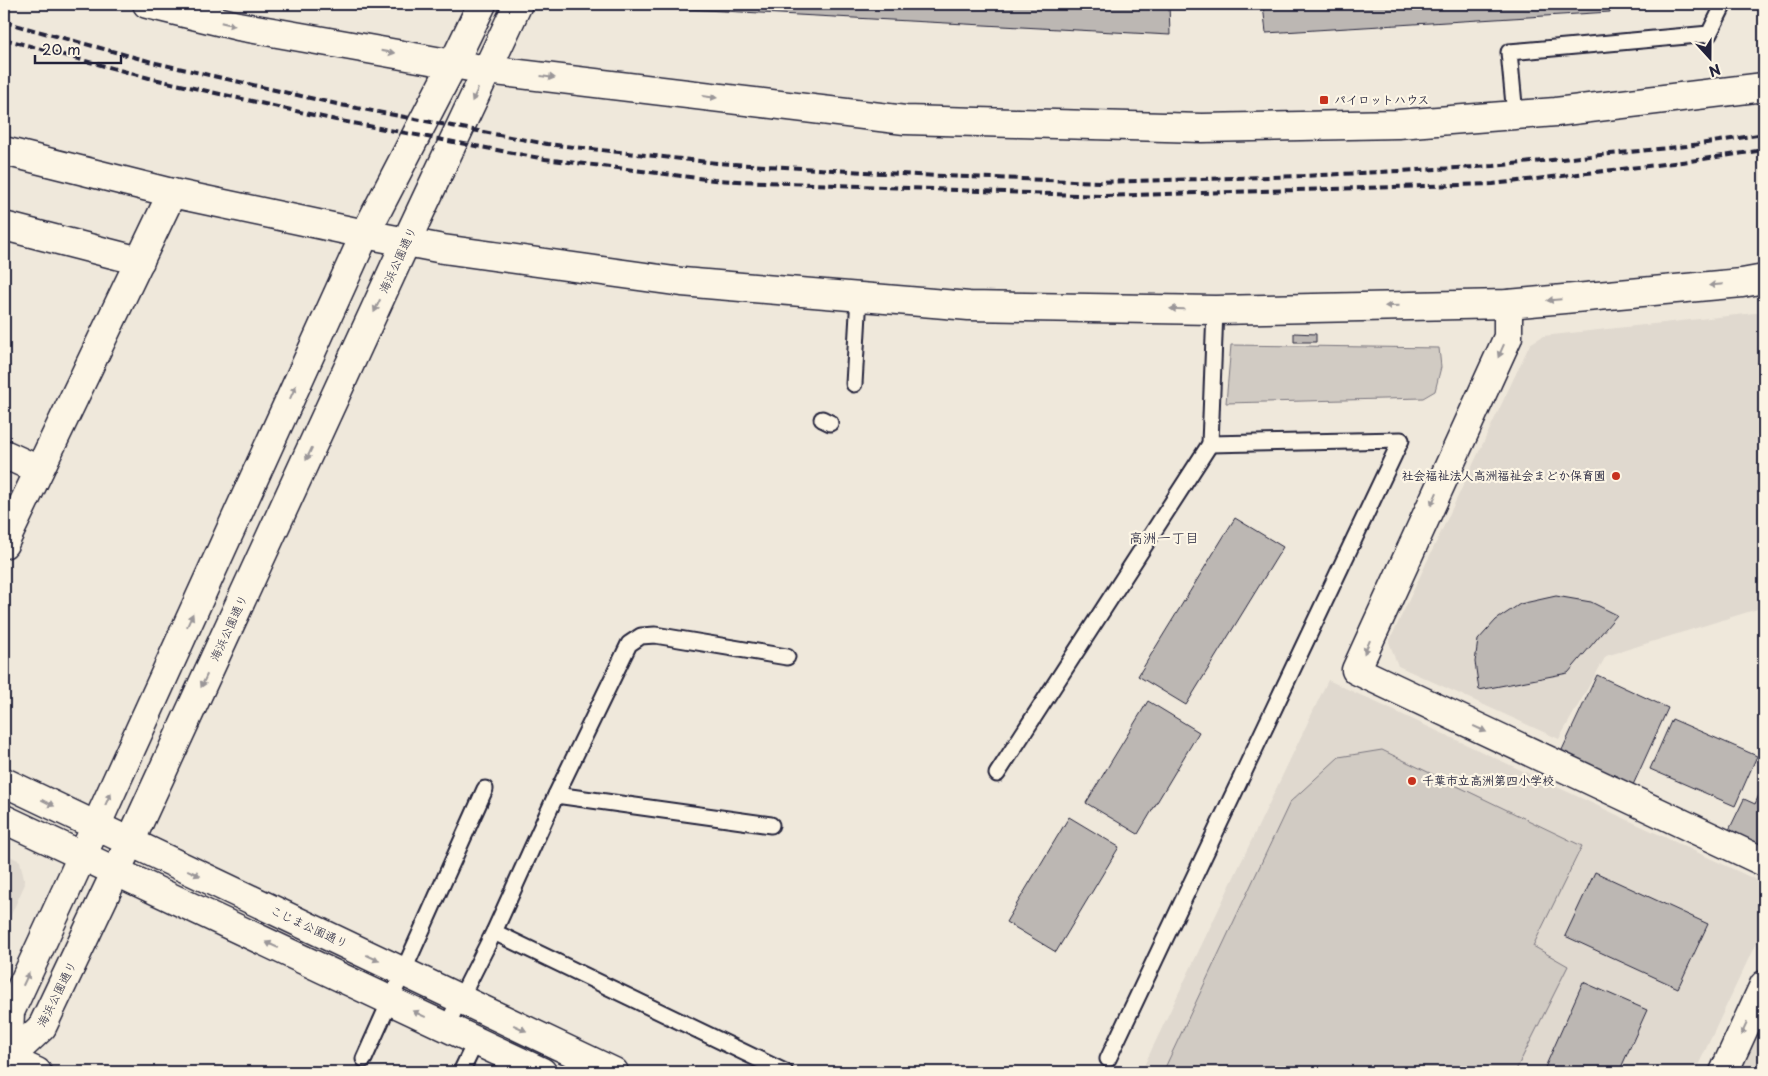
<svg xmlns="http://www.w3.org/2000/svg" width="1768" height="1076" font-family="'Playpen Sans','Klee One',sans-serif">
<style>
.built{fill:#e0d9cf}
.green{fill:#d1cbc3;stroke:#7a767f}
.building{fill:#bcb7b3;stroke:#22223b}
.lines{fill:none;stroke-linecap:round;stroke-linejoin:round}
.service-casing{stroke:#22223b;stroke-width:19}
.minor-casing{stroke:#22223b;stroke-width:31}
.tertiary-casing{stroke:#22223b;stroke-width:31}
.service{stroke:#fcf5e5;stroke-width:15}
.minor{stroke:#fcf5e5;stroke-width:28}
.tertiary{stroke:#fcf5e5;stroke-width:28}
.rail{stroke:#22223b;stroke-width:4;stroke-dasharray:8 4;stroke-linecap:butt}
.oneway{fill:#9a9698}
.poi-dot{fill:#c8321e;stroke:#fcf5e5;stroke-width:2}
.labels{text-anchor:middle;stroke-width:4.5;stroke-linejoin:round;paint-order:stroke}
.poi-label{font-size:12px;font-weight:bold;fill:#22223b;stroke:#fcf5e5;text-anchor:start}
.street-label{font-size:12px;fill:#22223b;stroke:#fcf5e5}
.neighbourhood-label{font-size:14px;fill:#22223b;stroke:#fcf5e5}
</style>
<rect width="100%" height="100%" fill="#efe8db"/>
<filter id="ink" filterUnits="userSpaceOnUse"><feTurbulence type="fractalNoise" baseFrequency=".02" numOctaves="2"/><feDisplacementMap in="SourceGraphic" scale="10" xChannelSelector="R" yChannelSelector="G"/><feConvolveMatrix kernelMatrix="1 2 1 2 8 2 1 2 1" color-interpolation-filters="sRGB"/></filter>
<g filter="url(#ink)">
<g class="built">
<path d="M1764,312V607L1606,656L1559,739L1398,666L1389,642L1530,344L1543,336Z"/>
<path d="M1328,680L1763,883L1764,926L1695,1072H1141Z"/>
<path d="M4,853L20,861L25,884L4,930Z"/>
<path d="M1764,1015V1072H1737Z"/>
</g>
<g class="green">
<path d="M1231,345L1439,348L1441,367L1435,391L1423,398L1226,403Z"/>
<path d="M1382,750L1582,846L1533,946L1568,966L1515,1072H1163L1290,802L1339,757Z"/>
</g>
<g class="building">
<path d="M686,4H1169L1170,35L686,9Z"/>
<path d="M1263,4H1610V12L1266,33Z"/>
<path d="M1294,333L1316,334V342H1294Z"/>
<path d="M1235,518L1283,547L1186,705L1138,676Z"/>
<path d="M1556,596L1591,602L1617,615L1568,673L1479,690L1475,662L1478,640L1496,620L1520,604Z"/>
<path d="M1597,675L1668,708L1633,785L1561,752Z"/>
<path d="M1148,701L1199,732L1138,834L1086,803Z"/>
<path d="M1672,719L1757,756L1735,806L1650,769Z"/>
<path d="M1759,795L1764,798V847L1729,830L1744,799L1755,804Z"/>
<path d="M1069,817L1119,847L1056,952L1006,922Z"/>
<path d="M1595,872L1708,924L1678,988L1565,936Z"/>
<path d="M1583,982L1647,1010L1619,1072H1543Z"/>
</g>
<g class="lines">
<g class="service-casing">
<g id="service">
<path d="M1515,115L1509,52L1709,34L1724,4"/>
<path d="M854,384L859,296"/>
<path d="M822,419L830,423"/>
<path d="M997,774L1210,444"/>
<path d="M556,795L771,825"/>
<path d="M494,932L785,1072"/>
<path d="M446,1027L494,932L556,795L629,644L641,636L655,635L787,657"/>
<path d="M364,1059L485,789"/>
<path d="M1108,1059L1401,440L1210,444L1215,310"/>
<path d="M461,1072L476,1041"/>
</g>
</g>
<g class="minor-casing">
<g id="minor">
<path d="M4,226L140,261"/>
<path d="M1508,304V337L1356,670L1764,862"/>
<path d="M4,454L39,470"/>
<path d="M4,544L172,193"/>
<path d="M1724,1072L1764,985"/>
</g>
</g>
<g class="tertiary-casing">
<g id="tertiary">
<path d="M147,4L238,26L487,70L905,120L1202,128L1398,124L1556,112L1764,87"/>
<path d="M4,151L172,193L365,234L443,249L682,282L969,306L1215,310L1508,304L1742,283L1764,279"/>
<path d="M4,782L614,1072"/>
<path d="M4,819L542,1072"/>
<path d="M4,1057L37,1072"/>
<path d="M4,1061L8,1059L42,1027L130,842L406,242L518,4"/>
<path d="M9,1070L8,1059L10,1012L96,826L365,234L453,64L482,4"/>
</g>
</g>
<use href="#service" class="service"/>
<use href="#minor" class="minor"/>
<use href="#tertiary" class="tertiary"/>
<g class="rail">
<path d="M4,22L156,63L341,105L547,144L717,163L916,175L1099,182L1303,176L1494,166L1687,146L1764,134"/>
<path d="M4,39L149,78L336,120L545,159L714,180L1101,196L1493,184L1690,161L1764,150"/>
</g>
</g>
<defs><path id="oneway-solid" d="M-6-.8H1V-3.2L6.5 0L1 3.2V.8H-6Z" transform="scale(1.25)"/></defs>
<g class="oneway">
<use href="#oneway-solid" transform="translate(228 24) rotate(14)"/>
<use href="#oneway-solid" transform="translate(388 52) rotate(10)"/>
<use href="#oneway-solid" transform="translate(548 77) rotate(7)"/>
<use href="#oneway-solid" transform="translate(475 95) rotate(115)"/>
<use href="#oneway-solid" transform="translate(710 97) rotate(7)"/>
<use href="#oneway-solid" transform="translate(1716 285) rotate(175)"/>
<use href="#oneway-solid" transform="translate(1554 300) rotate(175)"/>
<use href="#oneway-solid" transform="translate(377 306) rotate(115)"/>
<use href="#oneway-solid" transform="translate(1392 306) rotate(179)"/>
<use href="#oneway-solid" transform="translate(1177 309) rotate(-179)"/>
<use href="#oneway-solid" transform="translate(1501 351) rotate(114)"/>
<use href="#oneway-solid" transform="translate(293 392) rotate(-66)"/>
<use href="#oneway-solid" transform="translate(309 454) rotate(115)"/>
<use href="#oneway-solid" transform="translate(1434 499) rotate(114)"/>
<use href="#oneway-solid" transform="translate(190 620) rotate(-66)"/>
<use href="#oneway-solid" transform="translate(1367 647) rotate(114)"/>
<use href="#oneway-solid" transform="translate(204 681) rotate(115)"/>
<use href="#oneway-solid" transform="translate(1480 729) rotate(25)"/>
<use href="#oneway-solid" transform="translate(108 799) rotate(-66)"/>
<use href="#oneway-solid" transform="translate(48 803) rotate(26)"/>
<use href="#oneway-solid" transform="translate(194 873) rotate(25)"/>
<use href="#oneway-solid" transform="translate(272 945) rotate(-155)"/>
<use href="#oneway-solid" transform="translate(373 958) rotate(25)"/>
<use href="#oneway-solid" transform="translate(26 979) rotate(-65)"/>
<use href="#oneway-solid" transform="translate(419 1014) rotate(-155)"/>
<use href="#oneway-solid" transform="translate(520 1028) rotate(25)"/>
<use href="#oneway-solid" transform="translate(1744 1029) rotate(115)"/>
</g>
</g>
<g class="poi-dot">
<rect x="1319" y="95" width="10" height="10" rx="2.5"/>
<circle cx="1616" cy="476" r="5"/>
<circle cx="1412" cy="781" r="5"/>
</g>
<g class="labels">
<g class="poi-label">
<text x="1334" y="104">パイロットハウス</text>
<text x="1606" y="480" text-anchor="end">社会福祉法人高洲福祉会まどか保育園</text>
<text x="1422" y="785">千葉市立高洲第四小学校</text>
</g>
<g class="street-label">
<text transform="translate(398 260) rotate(-65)" y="4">海浜公園通り</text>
<text transform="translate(229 628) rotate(-65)" y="4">海浜公園通り</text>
<text transform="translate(309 927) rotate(25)" y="4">こじま公園通り</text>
<text transform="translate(57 994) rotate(-63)" y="4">海浜公園通り</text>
</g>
<g class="neighbourhood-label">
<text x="1164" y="543">高洲一丁目</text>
</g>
</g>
<rect width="1768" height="1076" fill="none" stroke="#fcf5e5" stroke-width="20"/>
<rect x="10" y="10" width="1748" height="1056" fill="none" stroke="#22223b" stroke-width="2" filter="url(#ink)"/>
<g transform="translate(1710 58) rotate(159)" stroke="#fcf5e5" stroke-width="4" paint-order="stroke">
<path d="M0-4L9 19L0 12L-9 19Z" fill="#22223b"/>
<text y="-8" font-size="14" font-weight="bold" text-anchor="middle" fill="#22223b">N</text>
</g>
<path d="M35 55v8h86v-8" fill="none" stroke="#22223b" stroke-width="2.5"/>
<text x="42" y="55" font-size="15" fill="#22223b" stroke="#fcf5e5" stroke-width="4" paint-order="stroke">20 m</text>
</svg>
